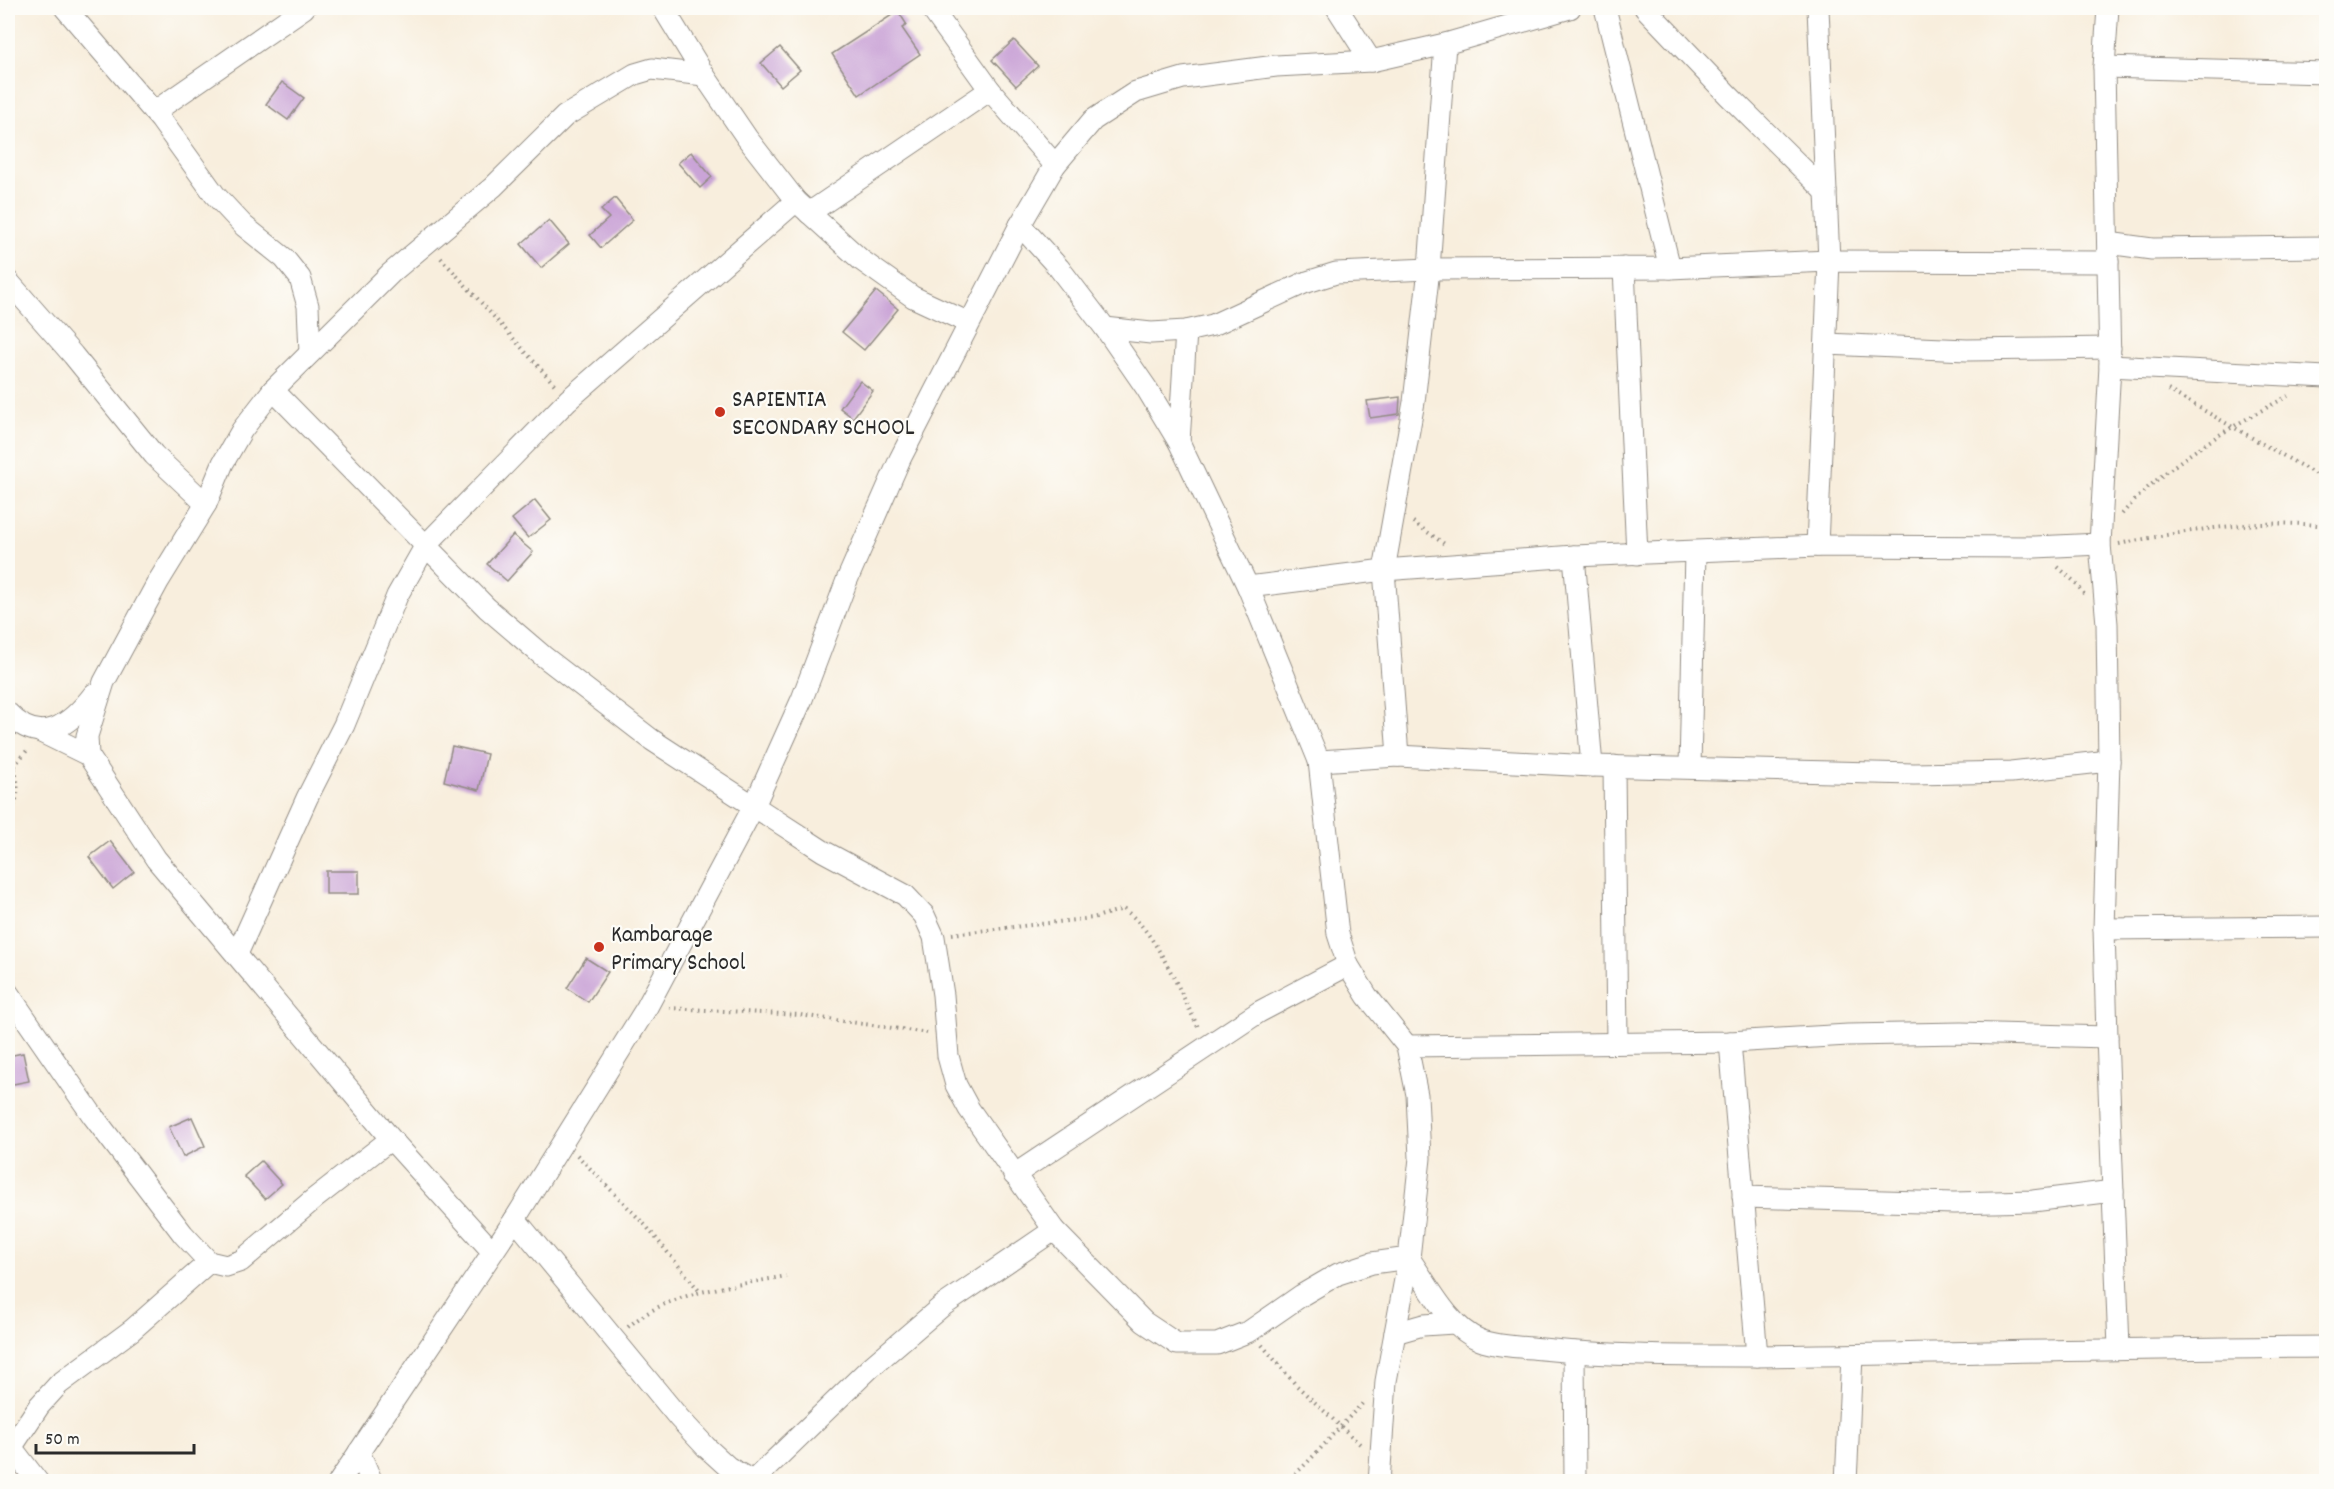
<svg xmlns="http://www.w3.org/2000/svg" width="2334" height="1489" font-family="Dekko,sans-serif">
<style>
.building{fill:#caa4d7}
.lines{fill:none;stroke-linecap:round;stroke-linejoin:round}
.minor-casing{stroke:#928c84;stroke-width:23}
.path{stroke:#928c84;stroke-width:4;stroke-dasharray:1.5 4.5;stroke-linecap:butt}
.minor{stroke:#fff;stroke-width:21}
.poi-dot{fill:#c8321e;stroke:#fdfcf7;stroke-width:2}
.labels{text-anchor:middle;stroke-width:4.5;stroke-linejoin:round;paint-order:stroke}
.poi-label{font-size:24px;fill:#2b2b2b;stroke:#fdfcf7;text-anchor:start}
</style>
<rect width="100%" height="100%" fill="#fdfcf7"/>
<filter id="ink" filterUnits="userSpaceOnUse"><feTurbulence type="fractalNoise" baseFrequency=".0167" numOctaves="2"/><feDisplacementMap in="SourceGraphic" scale="12" xChannelSelector="R" yChannelSelector="G"/><feConvolveMatrix kernelMatrix="1 2 1 2 8 2 1 2 1" color-interpolation-filters="sRGB"/></filter>
<filter id="wash" filterUnits="userSpaceOnUse"><feTurbulence type="fractalNoise" baseFrequency=".008" numOctaves="4" result="noise"/><feDisplacementMap in="SourceGraphic" scale="24" xChannelSelector="R" yChannelSelector="G"/><feGaussianBlur stdDeviation="1.35" result="paint"/><feColorMatrix in="noise" values="0 0 0 0 0 0 0 0 0 0 0 0 0 0 0 0 0 1.4 0 .05"/><feComposite in="paint" operator="in"/></filter>
<g filter="url(#wash)">
<rect width="100%" height="100%" fill="#f8eedd"/>
<g id="blocks">
<g class="building">
<path d="M898,11L907,25L902,28L920,54L859,95L832,54Z"/>
<path d="M1014,40L1038,66L1016,86L992,60Z"/>
<path d="M780,47L800,70L781,86L761,63Z"/>
<path d="M282,82L304,98L288,120L266,104Z"/>
<path d="M691,152L712,177L700,188L678,163Z"/>
<path d="M615,198L633,220L601,248L590,235L609,218L601,210Z"/>
<path d="M549,220L569,244L541,268L521,244Z"/>
<path d="M876,291L898,309L864,350L842,332Z"/>
<path d="M860,381L873,391L853,418L840,408Z"/>
<path d="M1400,397L1399,414L1370,418L1367,401Z"/>
<path d="M535,500L551,520L528,538L512,519Z"/>
<path d="M513,535L533,552L507,581L487,564Z"/>
<path d="M452,746L487,754L479,790L444,781Z"/>
<path d="M110,841L134,872L113,889L89,857Z"/>
<rect x="326" y="871" width="33" height="23"/>
<path d="M586,958L608,972L588,1002L567,988Z"/>
<path d="M23,1053L29,1081L8,1085V1056Z"/>
<path d="M192,1117L205,1146L183,1157L169,1127Z"/>
<path d="M261,1161L282,1184L265,1199L244,1176Z"/>
</g>
</g>
</g>
<g filter="url(#ink)">
<use href="#blocks" fill-opacity="0" stroke="#928c84" stroke-width="1.5"/>
<g class="lines">
<g class="minor-casing">
<g id="minor">
<path d="M65,8L161,120L215,195L244,226L284,258L300,278L308,306L310,353"/>
<path d="M663,8L704,75L747,138L796,201L861,260L913,297L969,323"/>
<path d="M931,8L990,90L1055,165"/>
<path d="M1337,8L1371,61"/>
<path d="M1605,8L1670,268"/>
<path d="M1645,8L1728,95L1826,192"/>
<path d="M2108,8L2104,67L2110,366L2100,544L2107,624L2109,761L2104,929L2107,1037L2119,1348"/>
<path d="M2104,67L2326,73"/>
<path d="M154,112L304,8"/>
<path d="M809,213L990,90"/>
<path d="M1020,225L1059,268L1105,328L1147,389L1179,442L1248,587L1319,761L1338,934L1348,965L1367,996L1407,1046L1417,1095L1420,1158L1409,1258L1386,1381L1379,1482"/>
<path d="M2108,243L2152,249L2326,247"/>
<path d="M1624,268L1637,554"/>
<path d="M8,281L73,355L154,455L206,504"/>
<path d="M1105,328L1151,333L1186,331L1213,325L1304,283L1336,273L1429,269L1670,268L1829,261L2108,262"/>
<path d="M1826,344L1967,350L2110,348"/>
<path d="M2110,366L2326,377"/>
<path d="M273,390L487,608L543,656L652,740L823,851L905,895L924,915L934,937L943,995L948,1056L956,1085L969,1109L1054,1230L1144,1322L1177,1344H1217L1250,1331L1302,1295L1338,1274L1372,1263L1409,1258C1428,1285 1449,1328 1480,1340C1499,1347 1522,1347 1542,1349C1610,1356 1676,1356 1744,1356C1938,1354 2132,1348 2326,1347"/>
<path d="M1179,442L1186,331"/>
<path d="M1817,546L1829,261L1818,8"/>
<path d="M1574,556L1592,766"/>
<path d="M1248,587L1384,570L1574,556L1817,546L2035,547L2100,544"/>
<path d="M8,713C41,749 71,724 94,694"/>
<path d="M41,732L88,755"/>
<path d="M1398,756L1384,570L1414,402L1429,269L1445,44"/>
<path d="M1319,761L1398,756L1592,766L1914,774L2011,772L2109,761"/>
<path d="M1614,766L1617,1043"/>
<path d="M1690,767L1695,552"/>
<path d="M2104,929L2326,927"/>
<path d="M237,954L307,798L344,725L397,596L426,545L568,400L796,201"/>
<path d="M8,993L93,1116L183,1234L209,1262L226,1266L241,1261L314,1199L391,1139"/>
<path d="M1730,1042L1757,1356"/>
<path d="M1407,1046L1730,1042L1848,1035L1961,1033L2107,1037"/>
<path d="M1014,1175L1259,1012L1348,965"/>
<path d="M1743,1197L1954,1203L2033,1201L2113,1191"/>
<path d="M515,1219L679,1418L706,1447L728,1467L754,1482"/>
<path d="M492,1251L391,1139L156,859L88,755L87,736L104,682L158,582L206,504L223,463L242,430L273,390L391,273L493,187L565,116L635,74L652,69L704,75"/>
<path d="M1395,1333L1423,1325L1454,1323"/>
<path d="M1574,1352L1575,1482"/>
<path d="M8,1443L38,1482"/>
<path d="M11,1448L39,1406L59,1384L132,1330L209,1262"/>
<path d="M359,1452L372,1482"/>
<path d="M753,1481L871,1367L941,1307L1054,1230"/>
<path d="M339,1482L515,1219L647,1007L754,806L802,699L847,580L900,459L1020,225L1055,165L1093,120L1136,92L1183,78L1276,66L1371,61L1445,44L1570,8"/>
<path d="M1846,1482L1852,1356"/>
</g>
</g>
<g class="path">
<path d="M441,258L556,386"/>
<path d="M2168,390L2312,472L2326,483"/>
<path d="M2122,514C2168,462 2227,429 2288,396"/>
<path d="M1413,522L1446,545"/>
<path d="M2119,544C2183,531 2261,518 2326,526"/>
<path d="M2058,567L2075,582L2084,594"/>
<path d="M8,752C18,774 23,796 8,816"/>
<path d="M14,766L29,748"/>
<path d="M952,934L1093,918L1123,909C1154,927 1182,996 1199,1029"/>
<path d="M669,1008L800,1015L928,1033"/>
<path d="M577,1155L646,1226L701,1293"/>
<path d="M628,1327C670,1290 732,1287 786,1276"/>
<path d="M1262,1345L1296,1385L1362,1446"/>
<path d="M1286,1482C1315,1458 1338,1427 1365,1401"/>
</g>
<use href="#minor" class="minor"/>
</g>
</g>
<g class="poi-dot">
<circle cx="720" cy="412" r="6"/>
<circle cx="599" cy="947" r="6"/>
</g>
<g class="labels">
<g class="poi-label">
<text x="732" y="406">SAPIENTIA<tspan x="732" dy="28">SECONDARY SCHOOL</tspan></text>
<text x="611" y="941">Kambarage<tspan x="611" dy="28">Primary School</tspan></text>
</g>
</g>
<rect width="2334" height="1489" fill="none" stroke="#fdfcf7" stroke-width="30"/>
<path d="M36 1444v9h158v-9" fill="none" stroke="#2b2b2b" stroke-width="3"/>
<text x="45" y="1444" font-size="18" fill="#2b2b2b" stroke="#fdfcf7" stroke-width="4.5" paint-order="stroke">50 m</text>
</svg>
